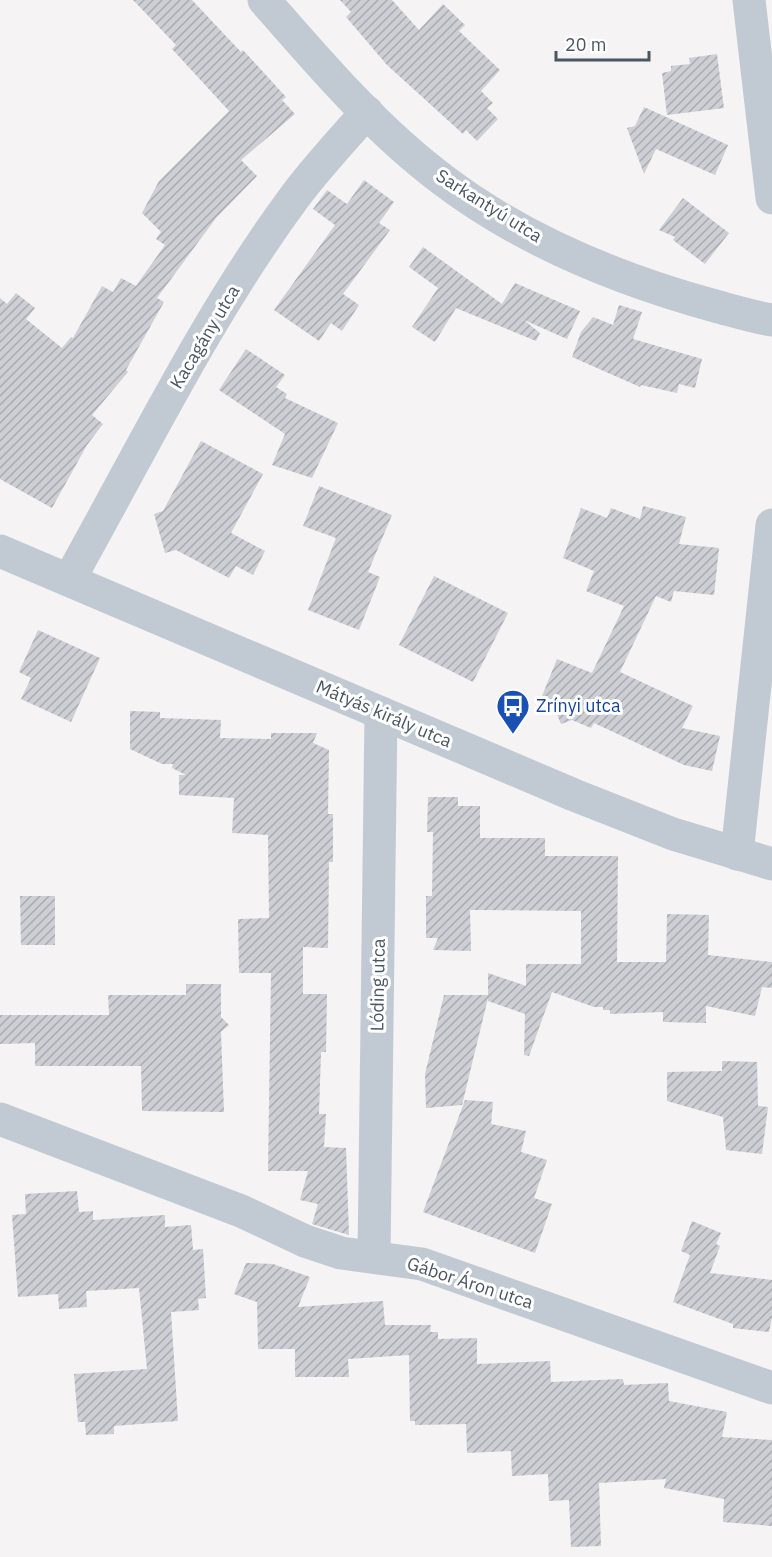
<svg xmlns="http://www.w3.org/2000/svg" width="772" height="1557" font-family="'IBM Plex Sans',sans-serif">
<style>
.building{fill:url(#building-hatch)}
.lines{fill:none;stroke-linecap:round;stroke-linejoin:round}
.street{stroke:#c1cad2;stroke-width:33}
.labels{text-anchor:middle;stroke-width:6;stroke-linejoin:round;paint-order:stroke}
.street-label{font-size:18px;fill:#4a5661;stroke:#fff}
.transit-label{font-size:18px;fill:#164399;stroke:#fff;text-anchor:start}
</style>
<defs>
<pattern id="building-hatch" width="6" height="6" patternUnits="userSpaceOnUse" patternTransform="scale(1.5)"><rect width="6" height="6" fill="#cdcfd5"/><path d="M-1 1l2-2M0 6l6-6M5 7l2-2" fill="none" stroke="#a8abb0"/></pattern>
</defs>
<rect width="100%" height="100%" fill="#f5f3f3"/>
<g class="building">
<path d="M133,0H192L241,52L243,50L286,97L282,100L295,114L241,160L257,176L216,218L157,298L164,302L126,370L128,372L92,415L103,424L87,445L52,508L0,479V298L7,304L16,293L35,308L26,319L62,348L71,337L73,338L102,286L113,292L121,278L136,286L165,245L156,239L161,232L142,213L159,181L229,111L172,49L176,45Z"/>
<path d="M340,0H392L419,30L443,4L465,25L459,31L500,70L481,91L493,103L487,108L498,119L477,141L466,130L463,134L387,65L346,17L351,12Z"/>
<path d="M717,54L724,108L667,115L662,73L671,71V66L690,64L689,58Z"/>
<path d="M644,107L728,145L715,175L656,149L644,174L627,128L635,126Z"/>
<path d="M364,180L394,202L379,223L390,230L343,294L359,305L342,331L331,323L319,341L274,310L335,225L313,209L327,190L347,204Z"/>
<path d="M683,198L729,233L705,264L673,240L675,237L659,230Z"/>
<path d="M423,247L502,304L515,283L580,311L567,339L524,320L540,333L536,341L456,308L435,342L412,327L438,288L409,267Z"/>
<path d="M619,305L642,312L633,339L702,359L695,388L679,384L677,393L641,385L640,387L572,357L581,332L593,317L613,325Z"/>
<path d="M246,349L285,375L276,387L287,394L285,398L338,423L312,478L272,465L285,434L219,390Z"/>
<path d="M201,441L263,474L231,533L265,551L253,575L236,566L229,578L176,550L165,553L154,514L163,511Z"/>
<path d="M319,486L392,515L368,572L380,577L359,630L308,610L336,538L303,526Z"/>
<path d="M643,506L686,517L679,544L719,548L714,595L674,591L671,602L656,596L620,672L693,706L682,728L720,736L712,771L684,765L594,723L591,728L572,720L561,724L557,714L538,706L557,659L592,673L624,606L586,591L594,571L563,558L581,508L607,518L611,508L640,519Z"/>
<path d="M434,576L508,613L473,682L399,645Z"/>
<path d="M38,630L100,658L71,722L21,699L31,678L19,672Z"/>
<path d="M130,711L160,712V718L221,720L220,738L271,739V733H317L313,743L329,750L328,814H333V862H329L328,948L303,947V994H327L326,1052H321L319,1114H326L324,1147L346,1148L349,1235L312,1224L318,1204L300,1200L308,1171H268L271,973H239L238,919L269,918L268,835L232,833L234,798L179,795V775H186L172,768L173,764H162L130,749Z"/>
<path d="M428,797H458V806H480V838H545V856H618L617,962H666L667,914L709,915L708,955L772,962V988L762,987L755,1016L706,1006V1023L663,1022V1012L610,1014V1010H603V1007H594L552,992L529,1056L524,1055L525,1014L488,1001V998L462,1105L426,1108L425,1074L444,995H488V973L526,986V964H581V911L470,910L471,951L433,950L438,938H426V896H432L433,832H427Z"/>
<path d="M20,896H55V945H21Z"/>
<path d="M186,984H221V1017L229,1025L221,1032L224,1112L142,1111L141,1066H35V1043L0,1044V1015H109L108,995H186Z"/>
<path d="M722,1061L757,1062L758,1106L768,1107L762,1154L726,1150L723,1117L667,1101V1072L722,1071Z"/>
<path d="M465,1100L493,1102L491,1124L526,1131L521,1152L547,1160L534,1198L552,1204L535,1253L423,1212Z"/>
<path d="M77,1191L79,1212L93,1211V1220L165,1215V1227L191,1225L193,1250L203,1249L206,1298L198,1299L199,1310L171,1312L178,1421L114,1426V1434L86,1435L85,1422H78L74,1374L147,1369L139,1288L86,1291L87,1307L59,1309L58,1294L18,1297L12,1215L26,1214L25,1194Z"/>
<path d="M692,1221L721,1233L716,1244L720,1246L710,1273L772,1280V1317L769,1332L733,1328V1324L673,1302L690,1255L681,1251Z"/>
<path d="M246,1263L273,1264L310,1277L298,1307L383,1301L385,1325H431L430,1332H438V1339L477,1338V1364L550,1361L551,1382L623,1379L624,1385L668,1383L669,1401L727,1412L722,1437L772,1440V1526L723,1522L724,1499L664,1488L666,1479L599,1483L601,1546L571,1547L569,1500L549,1501L548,1474L512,1476L511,1451L467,1453L466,1424L415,1425V1421H410L409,1355L348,1359L349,1377H295V1349H258L257,1302L234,1294Z"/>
</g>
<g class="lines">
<g class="street">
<path d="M264,0C319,63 376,130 443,180C522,240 620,280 715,306C734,311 753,317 772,320"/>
<path d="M749,0L772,198"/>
<path d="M0,551L574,795L673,834L772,864"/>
<path d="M69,580C142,450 207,315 296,195C318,166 343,139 367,112"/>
<path d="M737,854L772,525"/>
<path d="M0,1119L241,1211L305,1241L341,1253L422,1264L772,1388"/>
<path d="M374,1256L381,713"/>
</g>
</g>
<defs>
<g id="bus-pin" transform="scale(1.725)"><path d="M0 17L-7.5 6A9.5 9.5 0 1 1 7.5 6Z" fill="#1a4fb4" stroke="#fff"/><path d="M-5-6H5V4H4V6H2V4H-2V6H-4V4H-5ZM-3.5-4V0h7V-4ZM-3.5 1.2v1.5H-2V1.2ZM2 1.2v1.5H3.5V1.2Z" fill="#fff"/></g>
</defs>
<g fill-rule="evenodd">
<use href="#bus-pin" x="513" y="706"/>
</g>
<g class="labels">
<g class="street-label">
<text transform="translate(489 206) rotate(32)" y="6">Sarkantyú utca</text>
<text transform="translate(205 337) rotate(-59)" y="6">Kacagány utca</text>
<text transform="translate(384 714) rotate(23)" y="6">Mátyás király utca</text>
<text transform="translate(378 985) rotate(-89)" y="6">Lóding utca</text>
<text transform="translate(470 1283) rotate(18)" y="6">Gábor Áron utca</text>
</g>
<g class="transit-label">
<text x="536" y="712">Zrínyi utca</text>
</g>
</g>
<path d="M556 51v9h93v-9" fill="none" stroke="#4a5661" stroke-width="3"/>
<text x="565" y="51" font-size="18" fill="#4a5661" stroke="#ffffff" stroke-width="4.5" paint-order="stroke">20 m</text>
</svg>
